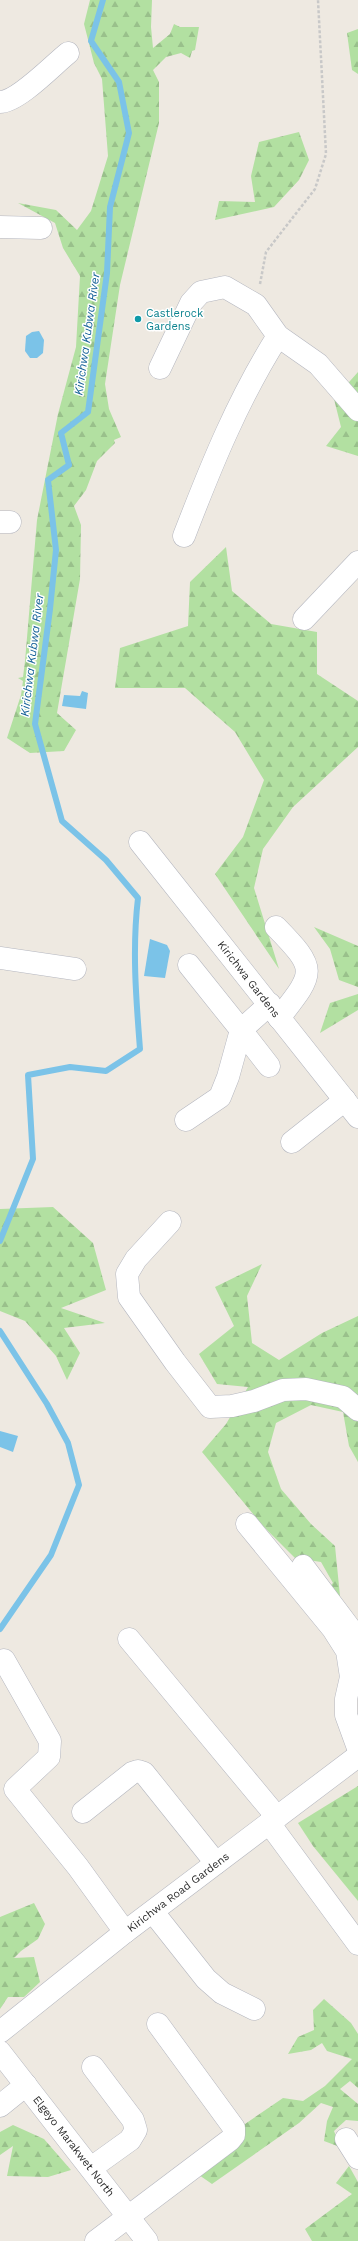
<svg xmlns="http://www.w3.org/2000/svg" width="358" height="2241" font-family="'Work Sans',sans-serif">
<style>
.forest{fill:url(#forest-firs)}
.water{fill:#7bc3e8}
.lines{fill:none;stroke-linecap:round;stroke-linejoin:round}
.stream{stroke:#7bc3e8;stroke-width:6}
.minor-casing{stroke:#b4b6bf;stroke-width:23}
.path{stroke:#c8c8c8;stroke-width:2.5;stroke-dasharray:3 2;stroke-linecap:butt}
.minor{stroke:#fff;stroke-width:22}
.culture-dot{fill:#0f9aa8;stroke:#fff;stroke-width:1.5}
.labels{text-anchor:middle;stroke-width:3;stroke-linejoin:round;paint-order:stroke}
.culture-label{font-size:11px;fill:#0d838f;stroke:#fff;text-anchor:start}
.street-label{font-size:11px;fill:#2d2d2d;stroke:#fff}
.water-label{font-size:12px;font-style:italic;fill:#166298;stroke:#fff}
</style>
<defs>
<pattern id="forest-firs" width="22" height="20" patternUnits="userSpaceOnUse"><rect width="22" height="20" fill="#b2e0a1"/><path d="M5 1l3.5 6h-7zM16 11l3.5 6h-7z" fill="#99c08b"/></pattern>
</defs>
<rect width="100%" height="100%" fill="#eee9e1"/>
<g class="forest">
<path d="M90,0H152L151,27L153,48L170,34L174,24L180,27H199L195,50L192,51L190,58L181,53L166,57L153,70L159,82V123L120,285L105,384L109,409L121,437L114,440L115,443L97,461L86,490L74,506L81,525L80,579L57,713L76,730L64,751L30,753L7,738L21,695L23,681L18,678L23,677L25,661L37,520L58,414L76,347L80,276L63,248L55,223L18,203L56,210L77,230L91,211L108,156L102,79L94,63L84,24Z"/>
<path d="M358,29V74L352,70L347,33Z"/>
<path d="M299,132L309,160L299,180L274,207L215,220L219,201L255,202L251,176L259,142Z"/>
<path d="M358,372V456L326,446L341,427L334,399Z"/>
<path d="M226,547L232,591L271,624L317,632V674L358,701V747L293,807L263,849L254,888L279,969L215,874L243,837L264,780L235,732L185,688H115L120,648L188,626L190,582Z"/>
<path d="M314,927L358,946V987L339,980L330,949Z"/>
<path d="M358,994V1010L320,1033L330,1003Z"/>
<path d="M53,1207L93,1243L106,1290L61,1308L105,1323L64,1328L80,1353L67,1380L56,1356L25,1321L0,1311V1209Z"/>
<path d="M262,1264L247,1296L252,1343L279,1360L322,1333L358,1316V1462L349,1446L343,1412L311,1405L276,1423L268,1452L281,1489L311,1524L335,1546L341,1606L316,1599L333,1583L321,1562L295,1558L263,1526L202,1452L226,1424L248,1387L217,1384L199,1354L234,1326L215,1287Z"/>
<path d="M358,1786V1901L313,1846L298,1823Z"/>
<path d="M34,1903L45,1924L38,1939L21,1951L14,1958L34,1957L40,1982L24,1997H8L0,2009V1917Z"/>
<path d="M324,1999L351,2023L358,2034V2088L350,2081L340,2089L358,2104V2121L346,2120L334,2131L340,2147L324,2141L327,2121L333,2107L321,2103L299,2123L212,2184L199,2175L201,2154L283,2098L303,2101L325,2086L352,2059L327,2051L322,2043L311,2050L288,2054L298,2037L314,2030L313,2010Z"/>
<path d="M13,2125L44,2139L71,2170L48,2177L7,2176L13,2146L0,2155V2132Z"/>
<path d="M349,2166L358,2182V2241H312L305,2229L352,2194L336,2183Z"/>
</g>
<g class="water">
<path d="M39,331L44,340L43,353L37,358H30L25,351L26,336L32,332Z"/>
<path d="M82,691L88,693L86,709L62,706L64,695L80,696Z"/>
<path d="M150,939L167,945L170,951L165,978L144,976Z"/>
<path d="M0,1431L18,1436L13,1452L0,1447Z"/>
</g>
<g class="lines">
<g class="stream">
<path d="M0,1241L33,1159L28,1075L70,1067L106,1071L140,1049C136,998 132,949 138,898L106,860L62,821L35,724L50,609L56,550L48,480L69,465L61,433L88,412L107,273L110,207L129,133L119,82L91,41L103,0"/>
<path d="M0,1331L47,1404L68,1443L79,1485L51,1555L0,1629"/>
</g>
<g class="minor-casing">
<g id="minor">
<path d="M0,102C18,102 53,65 68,53"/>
<path d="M0,227L41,228"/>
<path d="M160,368L191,303L201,292L225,287L256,305L278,336L318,364L358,410"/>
<path d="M0,522H10"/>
<path d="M184,536C211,466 238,399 278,336"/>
<path d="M304,619L358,562"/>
<path d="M140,842L358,1117"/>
<path d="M276,927C318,970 315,972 279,1018"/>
<path d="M0,958L75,969"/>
<path d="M189,965L241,1030L270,1004"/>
<path d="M186,1120L220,1097L228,1077L241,1030L269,1066"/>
<path d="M292,1142L345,1100"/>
<path d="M170,1222L136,1259L127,1274L129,1297L175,1362L210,1407L232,1406L254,1401L283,1390L306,1389L343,1397L358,1410"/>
<path d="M247,1524L333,1629L347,1651L351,1677L346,1699V1715L358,1748"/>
<path d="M303,1566L358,1639"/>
<path d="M129,1639L277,1817"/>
<path d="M4,1660L50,1741L49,1757L15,1789L78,1867L125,1932"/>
<path d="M83,1812L132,1773L138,1771L144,1773L216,1863"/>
<path d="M269,1823L358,1944"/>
<path d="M153,1912L206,1979L222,1993L254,2009"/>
<path d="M0,2032L125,1932L358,1756"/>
<path d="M0,2052L147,2241"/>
<path d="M0,2106L26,2085"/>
<path d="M346,2139L358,2158"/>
<path d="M91,2168L130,2140L136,2130L133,2120L93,2067"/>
<path d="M96,2241L230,2140L234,2135V2128L158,2024"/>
</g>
</g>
<path class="path" d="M260,284L266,252L315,189L326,154L318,0"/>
<use href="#minor" class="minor"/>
</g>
<circle class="culture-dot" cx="138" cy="319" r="4"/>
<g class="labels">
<g class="culture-label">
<text x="146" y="317">Castlerock<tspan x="146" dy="13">Gardens</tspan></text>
</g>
<g class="street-label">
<text transform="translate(249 979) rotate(52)" y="4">Kirichwa Gardens</text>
<text transform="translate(178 1892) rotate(-37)" y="4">Kirichwa Road Gardens</text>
<text transform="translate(74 2146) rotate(52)" y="4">Elgeyo Marakwet North</text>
</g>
<g class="water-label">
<text transform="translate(87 334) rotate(-82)" y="4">Kirichwa Kubwa River</text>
<text transform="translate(32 655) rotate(-83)" y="4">Kirichwa Kubwa River</text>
</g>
</g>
</svg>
